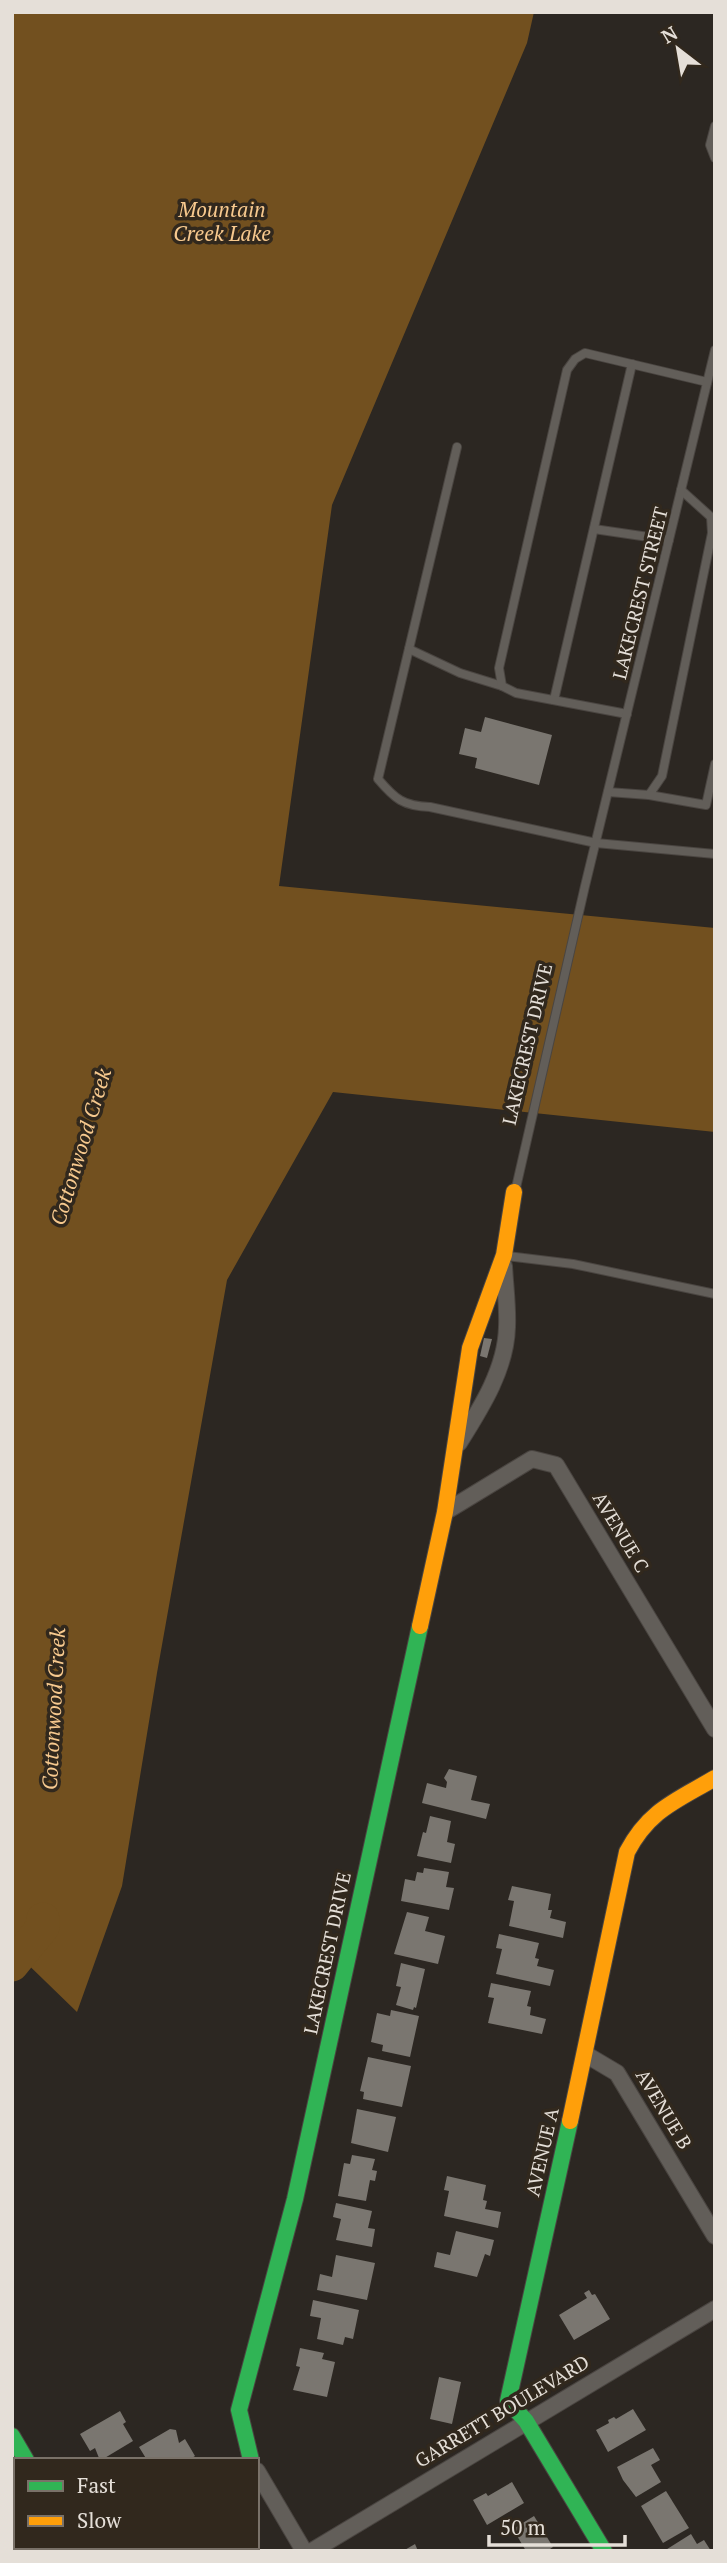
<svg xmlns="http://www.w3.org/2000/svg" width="727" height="2563" font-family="'PT Serif',serif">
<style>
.water{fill:#72501f}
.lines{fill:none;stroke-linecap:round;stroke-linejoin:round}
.river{stroke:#72501f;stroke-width:33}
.building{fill:#7a7670}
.lane-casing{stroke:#4a4541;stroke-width:10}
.street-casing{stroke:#4a4541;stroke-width:18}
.fast-casing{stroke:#4a4541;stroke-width:18}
.slow-casing{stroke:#4a4541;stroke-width:18}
.lane{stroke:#625e59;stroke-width:8}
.street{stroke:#625e59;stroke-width:16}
.fast{stroke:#30b455;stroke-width:16}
.slow{stroke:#ff9f0a;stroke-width:16}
.labels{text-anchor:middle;stroke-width:7;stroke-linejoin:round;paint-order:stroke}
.street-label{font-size:19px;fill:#e5dfd8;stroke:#31281d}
.water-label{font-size:21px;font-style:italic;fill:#f7c98e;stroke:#31281d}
</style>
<rect width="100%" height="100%" fill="#2c2722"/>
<path class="water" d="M16,12H534L527,43L332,505L279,886L715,928V1132L333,1092L227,1280L157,1673L122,1886L77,2012L12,1949V16Z"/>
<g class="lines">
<path class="river" d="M12,1965L43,1927V1919"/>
</g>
<g class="building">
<path d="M485,717L552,735L539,785L475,768L477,758L459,754L465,728L481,732Z"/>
<path d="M484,1338L492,1339L487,1358L480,1356Z"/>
<path d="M449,1769L477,1776L471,1800L490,1804L486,1819L422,1803L427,1783L446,1788L447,1782L444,1778Z"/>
<path d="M430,1816L451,1821L447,1842L455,1844L451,1863L417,1856L423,1832L426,1833Z"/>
<path d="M424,1868L449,1872L446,1887L454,1888L449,1910L401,1901L405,1879L415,1881L417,1872L423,1873Z"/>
<path d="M512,1886L551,1894L548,1910H552L550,1918L566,1922L563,1938L509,1926L514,1901L508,1900Z"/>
<path d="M407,1912L429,1917L425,1931L445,1936L438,1964L394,1954Z"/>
<path d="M499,1934L539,1943L535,1958L539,1959L537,1966L554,1970L550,1986L496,1974L502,1949L496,1948Z"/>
<path d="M401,1963L425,1969L416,2008L414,2007L413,2010L396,2005L401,1987L396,1986Z"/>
<path d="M491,1983L531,1991L527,2006L531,2007L530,2015L546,2019L542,2034L488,2023L494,1998L488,1997Z"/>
<path d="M391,2010L419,2016L410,2057L382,2051L383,2045L371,2042L377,2013L390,2016Z"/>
<path d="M368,2057L411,2066L402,2107L363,2099L364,2092L360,2091Z"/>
<path d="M357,2109L396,2117L388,2152L351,2143Z"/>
<path d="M352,2155L375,2159L372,2170L377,2171L375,2181L370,2180L366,2201L338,2196L344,2163L350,2164Z"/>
<path d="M447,2176L486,2185L483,2200L487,2201L485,2209L501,2212L498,2228L444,2216L449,2191L444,2190Z"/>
<path d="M336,2203L372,2211L368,2228L375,2229L372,2247L336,2240L341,2219L333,2217Z"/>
<path d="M456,2231L494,2240L490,2256L485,2254L477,2277L434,2267L437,2252L450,2255Z"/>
<path d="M336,2255L375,2263L367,2300L317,2290L320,2274L332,2277Z"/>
<path d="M589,2290L592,2295L595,2294L610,2319L574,2340L559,2315L587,2298L584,2293Z"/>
<path d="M313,2300L359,2310L353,2339L345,2337L343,2345L317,2339L321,2318L310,2316Z"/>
<path d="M300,2348L324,2353L322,2359L335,2362L327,2397L293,2390L300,2367L296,2366Z"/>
<path d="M439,2377L461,2382L452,2424L430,2419Z"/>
<path d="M633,2409L646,2430L608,2452L596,2430L609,2423L608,2420L614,2417L616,2419Z"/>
<path d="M120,2411L126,2422L123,2424L133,2441L103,2459L99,2458L95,2448L90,2451L80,2434Z"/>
<path d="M170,2429L176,2430L179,2443L185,2439L195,2456L189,2460H147L139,2447Z"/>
<path d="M653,2448L660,2460L651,2465L661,2482L636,2497L623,2480L617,2467Z"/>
<path d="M512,2482L524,2503L487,2525L473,2500L486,2493L488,2496Z"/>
<path d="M666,2491L689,2528L663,2543L641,2506Z"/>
<path d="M534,2516L553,2547L547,2551H526L513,2529Z"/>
<path d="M691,2534L697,2544L704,2540L711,2551H664Z"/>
<path d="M415,2544L418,2551H403Z"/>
<path d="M165,2547H184L186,2551H159Z"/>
</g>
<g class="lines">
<g class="lane-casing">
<g id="lane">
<path d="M715,126L710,145L715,158"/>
<path d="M457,447L378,779C395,799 403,806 430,807L596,843L715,854"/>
<path d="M594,529L669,540"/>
<path d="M409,649L460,673L502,686"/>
<path d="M554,700L632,364"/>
<path d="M627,714L516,693L502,686L499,668L567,370L575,359L585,353L707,382"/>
<path d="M608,792L649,795L662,776L712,533L711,517L681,490"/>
<path d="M649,795L706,805L715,764"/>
<path d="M515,1192L585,886L715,350"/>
<path d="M507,1256L573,1264L715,1294"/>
</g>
</g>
<g class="street-casing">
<g id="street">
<path d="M459,1443C481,1408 506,1369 507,1327C508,1307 505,1286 504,1266"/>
<path d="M445,1512L532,1459L556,1465L715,1729"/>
<path d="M585,2054L617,2073L715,2236"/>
<path d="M257,2471L304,2551"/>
<path d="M312,2551L715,2309"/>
</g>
</g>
<g class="fast-casing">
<g id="fast">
<path d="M570,2121L508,2401L526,2421L604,2551"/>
<path d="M12,2436L26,2460"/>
<path d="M251,2460L239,2410L295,2199L420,1626"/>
<path d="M77,2547L79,2551"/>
</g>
</g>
<g class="slow-casing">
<g id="slow">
<path d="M420,1626L445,1512L470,1348L504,1255L514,1192"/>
<path d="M570,2121L627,1852C649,1810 676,1801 715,1778"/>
</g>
</g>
<use href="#lane" class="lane"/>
<use href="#street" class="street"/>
<use href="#fast" class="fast"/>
<use href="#slow" class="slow"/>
</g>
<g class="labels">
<g class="street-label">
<text transform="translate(640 593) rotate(-76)" y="7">LAKECREST STREET</text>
<text transform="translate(527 1044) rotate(-77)" y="7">LAKECREST DRIVE</text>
<text transform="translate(621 1532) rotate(59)" y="7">AVENUE C</text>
<text transform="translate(327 1953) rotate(-78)" y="7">LAKECREST DRIVE</text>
<text transform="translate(664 2109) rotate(59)" y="7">AVENUE B</text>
<text transform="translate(542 2152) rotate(-77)" y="7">AVENUE A</text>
<text transform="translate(502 2411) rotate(-31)" y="7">GARRETT BOULEVARD</text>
</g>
<g class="water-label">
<text x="222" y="217">Mountain<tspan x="222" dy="24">Creek Lake</tspan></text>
<text transform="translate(81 1147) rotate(-73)" y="7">Cottonwood Creek</text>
<text transform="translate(54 1709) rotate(-87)" y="7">Cottonwood Creek</text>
</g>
</g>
<rect width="727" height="2563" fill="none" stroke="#e5dfd8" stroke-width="28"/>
<rect x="14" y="2458" width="245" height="91" fill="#31281d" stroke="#797168" stroke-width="2"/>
<rect x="28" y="2481" width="35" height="10" fill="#30b455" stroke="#797168" stroke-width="2"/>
<text x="77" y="2493" font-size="21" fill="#e5dfd8">Fast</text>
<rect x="28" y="2516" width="35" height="10" fill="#ff9f0a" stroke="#797168" stroke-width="2"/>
<text x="77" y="2528" font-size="21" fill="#e5dfd8">Slow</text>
<g transform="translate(678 49) rotate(329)" stroke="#31281d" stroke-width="5" paint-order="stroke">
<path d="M0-5L12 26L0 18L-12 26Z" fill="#e5dfd8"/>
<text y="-10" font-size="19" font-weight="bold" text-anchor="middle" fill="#e5dfd8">N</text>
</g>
<path d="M489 2535v10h136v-10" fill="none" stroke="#e5dfd8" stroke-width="3.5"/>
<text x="500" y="2535" font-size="21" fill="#e5dfd8" stroke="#31281d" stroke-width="5" paint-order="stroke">50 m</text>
</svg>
